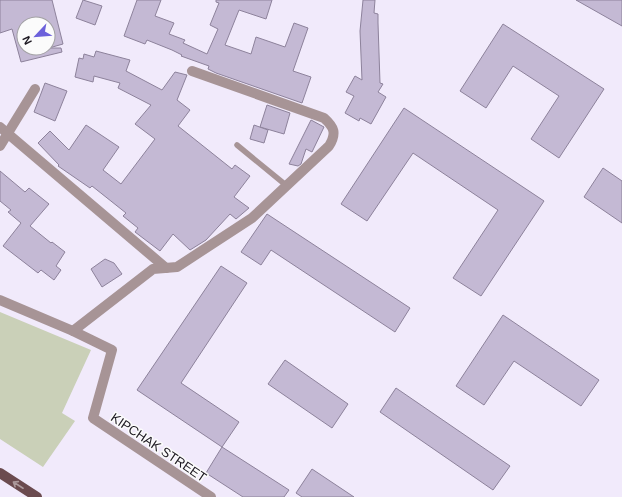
<svg xmlns="http://www.w3.org/2000/svg" width="622" height="497" font-family="Arial,sans-serif">
<style>
.green{fill:#cad0b8}
.building{fill:#c4b9d4;stroke:#8d829b;fill-rule:evenodd}
.lines{fill:none;stroke-linecap:round;stroke-linejoin:round}
.service{stroke:#a79496;stroke-width:5.5}
.minor{stroke:#a79496;stroke-width:10}
.primary{stroke:#6b4b4f;stroke-width:10}
.oneway{stroke:#ac9a9c}
.labels{text-anchor:middle;stroke-width:3;stroke-linejoin:round;paint-order:stroke}
.street-label{font-size:13px;fill:#1d1922;stroke:#fbfbfb}
</style>
<rect width="100%" height="100%" fill="#f1eafb"/>
<path class="green" d="M0,312L91,350L62,413L75,421L43,467L0,439Z"/>
<g class="building">
<path d="M0,0H52L63,44L49,48H61L62,52L21,62L12,29L0,33ZM24,24H48V48H24Z"/>
<path d="M83,0L102,6L95,25L76,18Z"/>
<path d="M137,0H161L155,16L174,23L169,34L185,40L183,43L207,54L218,29L210,25L219,3L216,2V0H272L266,19L239,10L225,45L251,54L256,37L285,47L294,23L308,28L293,71L311,77L302,103L216,73L208,69L209,66L181,56L182,55L172,50L147,40L145,44L124,36Z"/>
<path d="M363,0H375L374,13L378,14V23L380,83L383,84L378,92L386,97L371,124L360,118L359,121L345,113L354,96L346,92L355,76L362,80L360,31Z"/>
<path d="M576,0H622V26Z"/>
<path d="M503,24L604,89L559,158L531,139L559,96L513,66L486,108L460,91Z"/>
<path d="M96,51L130,60L126,71L162,90L175,72L187,75L177,100L190,110L178,126L232,169L235,165L250,176L234,197L249,208L236,219L230,214L206,240L190,250L173,234L160,251L135,232L138,228L123,216L126,213L92,186L90,188L58,166L59,165L38,143L50,131L69,150L86,125L119,147L103,170L121,184L155,139L135,124L151,105L118,88L120,83L94,76L93,82L75,77L79,58L83,59L84,54L94,57Z"/>
<path d="M45,83L67,91L55,121L34,112Z"/>
<path d="M267,105L290,113L284,134L260,127Z"/>
<path d="M404,108L544,201L481,296L453,278L498,210L413,153L367,221L341,204Z"/>
<path d="M311,120L324,127L312,152L306,149L301,164L298,166L289,164Z"/>
<path d="M254,125L268,130L264,143L250,139Z"/>
<path d="M603,168L622,181V223L584,197Z"/>
<path d="M0,171L25,192L29,188L49,204L30,226L51,243L52,242L65,252L56,266L61,270L54,280L41,270L38,273L3,246L21,223L8,212L11,210L0,201Z"/>
<path d="M267,214L410,308L395,332L271,250L261,265L241,252Z"/>
<path d="M105,259L114,263L122,274L102,287L91,269Z"/>
<path d="M221,266L247,283L181,383L239,422L222,447L137,390Z"/>
<path d="M503,315L599,380L581,406L514,361L484,405L456,386Z"/>
<path d="M285,360L348,404L332,428L268,384Z"/>
<path d="M396,388L510,466L493,490L380,412Z"/>
<path d="M222,447L289,490L284,497H243L206,473Z"/>
<path d="M312,469L354,497H302L296,493Z"/>
</g>
<g class="lines">
<path class="service" d="M237,145L287,186"/>
<g class="minor">
<path d="M0,127L166,268"/>
<path d="M0,146L35,89"/>
<path d="M0,300L73,331L112,350L93,418L211,497"/>
<path d="M73,331L153,269L177,267L252,218L329,146C337,133 334,127 324,118L192,71"/>
</g>
<path class="primary" d="M0,473L37,497"/>
</g>
<defs><path id="oneway-shaft" d="M-6 0H5M1.5-3L5.5 0L1.5 3" fill="none" stroke-width="1.6" stroke-linecap="round" stroke-linejoin="round"/></defs>
<use class="oneway" href="#oneway-shaft" transform="translate(18 485) rotate(-147)"/>
<g class="labels">
<g class="street-label">
<text transform="translate(159 447) rotate(34)" y="5">KIPCHAK STREET</text>
</g>
</g>
<g transform="translate(36 36) rotate(244)"><circle r="19" fill="#fbfbfb" stroke="#a2a1a4"/>
<path d="M0-3L7 15L0 10L-7 15Z" fill="#6c61db"/>
<text y="-6" font-size="11" font-weight="bold" text-anchor="middle" fill="#1d1922">N</text>
</g>
</svg>
